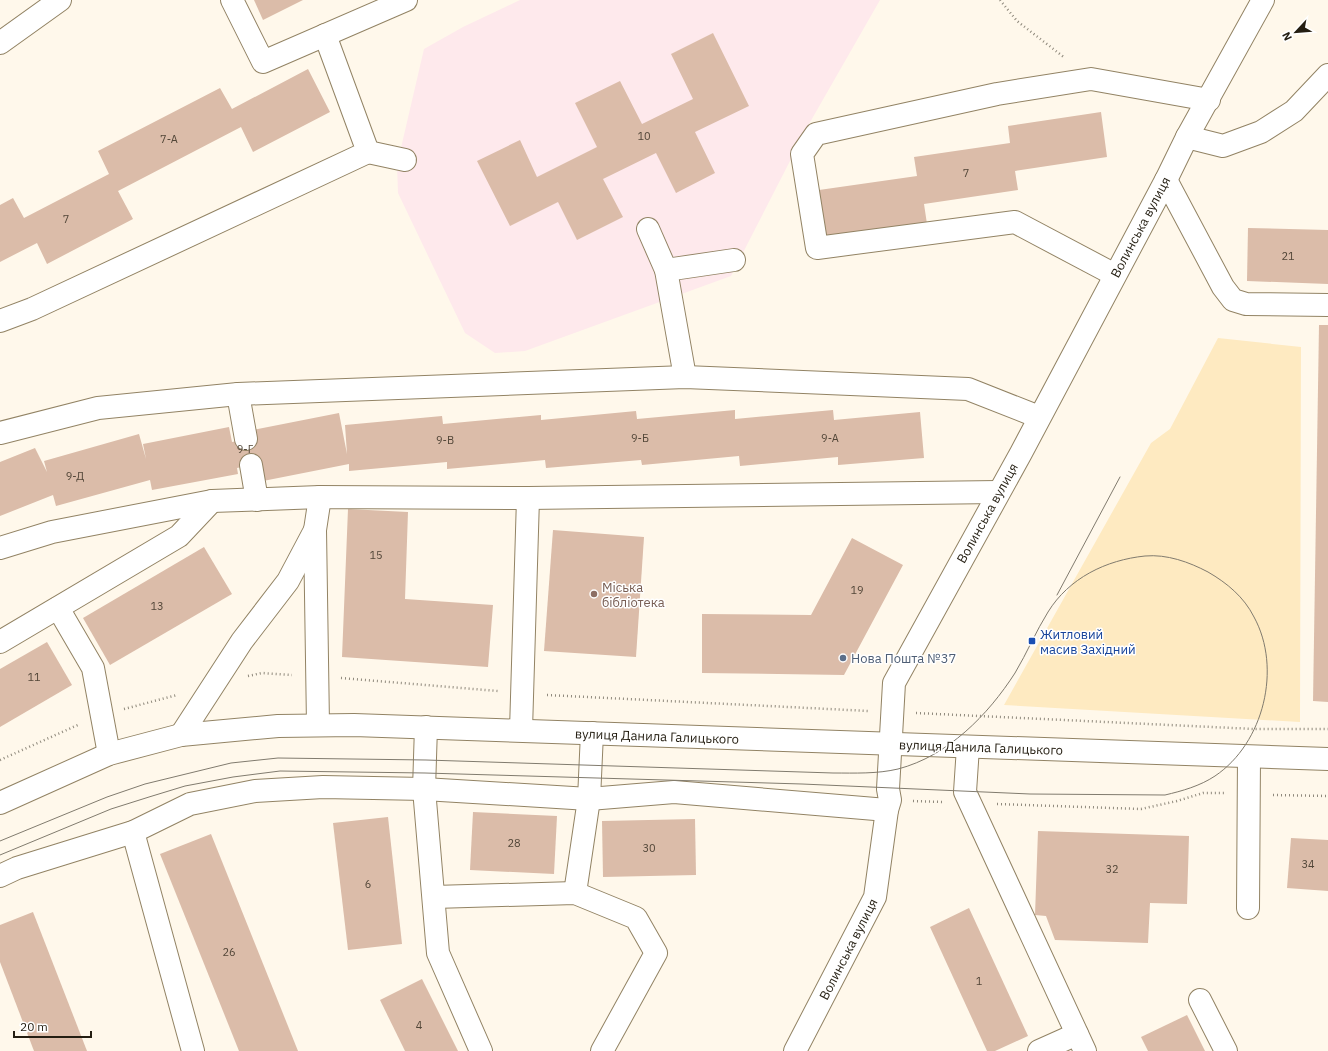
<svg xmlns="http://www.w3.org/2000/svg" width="1328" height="1051" font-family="'IBM Plex Sans',sans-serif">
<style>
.built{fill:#feeac1}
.education{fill:#fee9ec}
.building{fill:#dbbca9}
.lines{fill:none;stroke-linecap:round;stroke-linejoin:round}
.minor-casing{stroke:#928364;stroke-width:24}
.path{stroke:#8f897c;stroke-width:2.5;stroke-dasharray:1 3;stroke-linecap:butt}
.minor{stroke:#fff;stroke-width:22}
.tram{stroke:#817b6e;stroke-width:1}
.education-dot{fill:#8d6e63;stroke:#fff;stroke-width:1.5}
.transit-dot{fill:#1a4fb4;stroke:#fff;stroke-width:1.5}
.service-dot{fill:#5c6f8a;stroke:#fff;stroke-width:1.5}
.labels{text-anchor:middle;stroke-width:3;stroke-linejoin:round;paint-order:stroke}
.number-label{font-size:11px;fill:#524638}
.street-label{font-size:13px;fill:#241e12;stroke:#fff}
.education-label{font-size:13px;fill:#785e54;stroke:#fff;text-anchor:start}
.transit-label{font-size:13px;fill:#164399;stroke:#fff;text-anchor:start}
.service-label{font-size:13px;fill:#4e5e75;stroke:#fff;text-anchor:start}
</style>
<rect width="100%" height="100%" fill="#fff8eb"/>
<path class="built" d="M1218,338L1301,347L1300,722L1004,705L1151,443L1170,429Z"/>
<path class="education" d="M520,0H880L809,124L731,276L525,351L495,353L465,333L398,193L397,165L424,49L463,27Z"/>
<g class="building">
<path d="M254,0H303L263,20Z"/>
<path d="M713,33L749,106L695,132L715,173L676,193L656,153L603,179L623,217L577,240L558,202L510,226L477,161L520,140L537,177L597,147L575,103L620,81L642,124L693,99L671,54Z"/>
<path d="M308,69L330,112L253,152L241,127L118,191L133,219L47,264L37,243L0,262V205L13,198L24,218L109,174L98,151L220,88L232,109Z"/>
<path d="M1101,112L1107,157L1015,171L1018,190L924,204L927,224L827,239L819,190L917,176L914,157L1010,143L1008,126Z"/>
<path d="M1248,228L1328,230V284L1247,281Z"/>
<path d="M1319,325H1328V702L1313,701Z"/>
<path d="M735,410V419L833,410L834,420L920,412L924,458L838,465V457L740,466L739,456L642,465L641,460L546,468L545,460L447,469V462L349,471V464L263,481L251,465L237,468L238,474L152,490L150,480L56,506L53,495L0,516V462L35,448L47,472L44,461L139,434L146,459L143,444L229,427L232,442L255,438L253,430L339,413L347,454L345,425L442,416L443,424L541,415V420L636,411L637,419Z"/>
<path d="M348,509L408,512L405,599L493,605L488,667L342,657Z"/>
<path d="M553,530L644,537L636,657L544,651Z"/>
<path d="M852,538L903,565L844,675L702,673V614L811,615Z"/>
<path d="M204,547L232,594L110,665L83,618Z"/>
<path d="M47,642L72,685L0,727V669Z"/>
<path d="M473,812L557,816L554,874L470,870Z"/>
<path d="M388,817L402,944L348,950L333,823Z"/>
<path d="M695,819L696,875L603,877L602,821Z"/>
<path d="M1038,831L1189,836L1187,904L1150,903L1148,943L1055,940L1046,916L1035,915Z"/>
<path d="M211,834L298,1051H239L160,854Z"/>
<path d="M1291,838L1328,840V891L1287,888Z"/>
<path d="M969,908L1028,1036L995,1051H987L930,927Z"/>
<path d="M33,912L87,1051H34L0,962V925Z"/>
<path d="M422,979L458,1051H405L380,1000Z"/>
<path d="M1187,1015L1205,1051H1148L1141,1037Z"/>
</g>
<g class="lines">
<g class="minor-casing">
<g id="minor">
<path d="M232,0L263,62L406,0"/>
<path d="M0,43L60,0"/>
<path d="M1187,137L1223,146L1261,132L1294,111L1328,75"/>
<path d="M368,152L405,160"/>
<path d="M1166,180L1223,287L1233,300L1246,304L1328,305"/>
<path d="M648,229L666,270L685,377"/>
<path d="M666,270L734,260"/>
<path d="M1115,275L1015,222L817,248L802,154L816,134L997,94L1091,79L1209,100"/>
<path d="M0,321L32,309L368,152L325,35"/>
<path d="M238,394L246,439"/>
<path d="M0,433L98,408L238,394L685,377L968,389L1039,417"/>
<path d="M251,465L257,500"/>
<path d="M0,548L52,532L212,501L320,497L528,498L998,492"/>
<path d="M58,608L93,668L109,754"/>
<path d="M0,642L179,536L212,501"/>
<path d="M318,725L315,530L320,497"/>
<path d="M426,727L424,789L438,953L481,1051"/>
<path d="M521,730L528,498"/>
<path d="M181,735L242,641L288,581L315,530"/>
<path d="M968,747L965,792L1085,1051"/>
<path d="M0,803L109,754L181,735L278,726L354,725L1328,759"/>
<path d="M133,832L193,1051"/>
<path d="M0,876L17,868L133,832L190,804L255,791L323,787L424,789L589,799L674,792L887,810"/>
<path d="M575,893L589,799L592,733"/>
<path d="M434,897L575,893L636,918L656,953L602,1051"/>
<path d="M1248,908L1249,757"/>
<path d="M1200,1000L1226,1051"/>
<path d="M795,1051L875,897L887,810L890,800L888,789L894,683L1021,453L1166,180L1187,137L1263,0"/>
<path d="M1039,1051L1077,1034"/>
</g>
</g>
<g class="path">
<path d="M1000,0L1017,21L1065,58"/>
<path d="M248,676L262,673L292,675"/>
<path d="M341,678L498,691"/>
<path d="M547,695L869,711"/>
<path d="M124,709L177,695"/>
<path d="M916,713L1254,729H1328"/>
<path d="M0,760L80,724"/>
<path d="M1273,795L1328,796"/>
<path d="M913,801L944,802"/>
<path d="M997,804L1141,809L1177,801L1203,793H1226"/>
</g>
<use href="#minor" class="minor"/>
<g class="tram">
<path d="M1057,595L1120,477"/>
<path d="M0,841L107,797L145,784L231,763L278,758L426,760L833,773C855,773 877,774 898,769C948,756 988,715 1015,673C1027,653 1036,631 1048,612C1069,578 1106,560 1145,556C1167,554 1189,562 1208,572C1227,583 1244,597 1254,617C1282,668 1264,743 1215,776C1200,786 1182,791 1165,795L1030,794L802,784L425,773L280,771L233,777L185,786L149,797L111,809L0,855"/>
</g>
</g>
<circle class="education-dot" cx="594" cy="594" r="4"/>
<rect class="transit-dot" x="1028" y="637" width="8" height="8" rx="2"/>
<circle class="service-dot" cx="843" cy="658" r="4"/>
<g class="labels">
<g class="number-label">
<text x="644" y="140">10</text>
<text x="169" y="143">7-А</text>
<text x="966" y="177">7</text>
<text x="66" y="223">7</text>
<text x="1288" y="260">21</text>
<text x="640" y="442">9-Б</text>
<text x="830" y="442">9-А</text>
<text x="445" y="444">9-В</text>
<text x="245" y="453">9-Г</text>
<text x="75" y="480">9-Д</text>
<text x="376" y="559">15</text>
<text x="857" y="594">19</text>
<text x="157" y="610">13</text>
<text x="34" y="681">11</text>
<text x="514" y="847">28</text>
<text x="649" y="852">30</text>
<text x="1308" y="868">34</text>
<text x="1112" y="873">32</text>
<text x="368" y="888">6</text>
<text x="229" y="956">26</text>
<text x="979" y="985">1</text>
<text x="419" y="1029">4</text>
</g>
<g class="street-label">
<text transform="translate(1140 227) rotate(-62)" y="5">Волинська вулиця</text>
<text transform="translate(987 513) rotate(-61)" y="5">Волинська вулиця</text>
<text transform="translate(657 736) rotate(2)" y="5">вулиця Данила Галицького</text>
<text transform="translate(981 747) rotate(2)" y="5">вулиця Данила Галицького</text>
<text transform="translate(848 949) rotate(-63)" y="5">Волинська вулиця</text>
</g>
<g class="education-label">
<text x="602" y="592">Міська<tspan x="602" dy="15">бібліотека</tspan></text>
</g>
<g class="transit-label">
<text x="1040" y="639">Житловий<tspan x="1040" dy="15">масив Західний</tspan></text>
</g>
<g class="service-label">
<text x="851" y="663">Нова Пошта №37</text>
</g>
</g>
<g transform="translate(1296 32) rotate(244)" stroke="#ffffff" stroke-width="3" paint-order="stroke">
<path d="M0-3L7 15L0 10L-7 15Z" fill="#241e12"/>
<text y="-6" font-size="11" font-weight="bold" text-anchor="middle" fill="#241e12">N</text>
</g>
<path d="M14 1031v6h77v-6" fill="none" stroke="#241e12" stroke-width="2"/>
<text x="20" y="1031" font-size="12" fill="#241e12" stroke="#ffffff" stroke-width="3" paint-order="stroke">20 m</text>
</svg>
